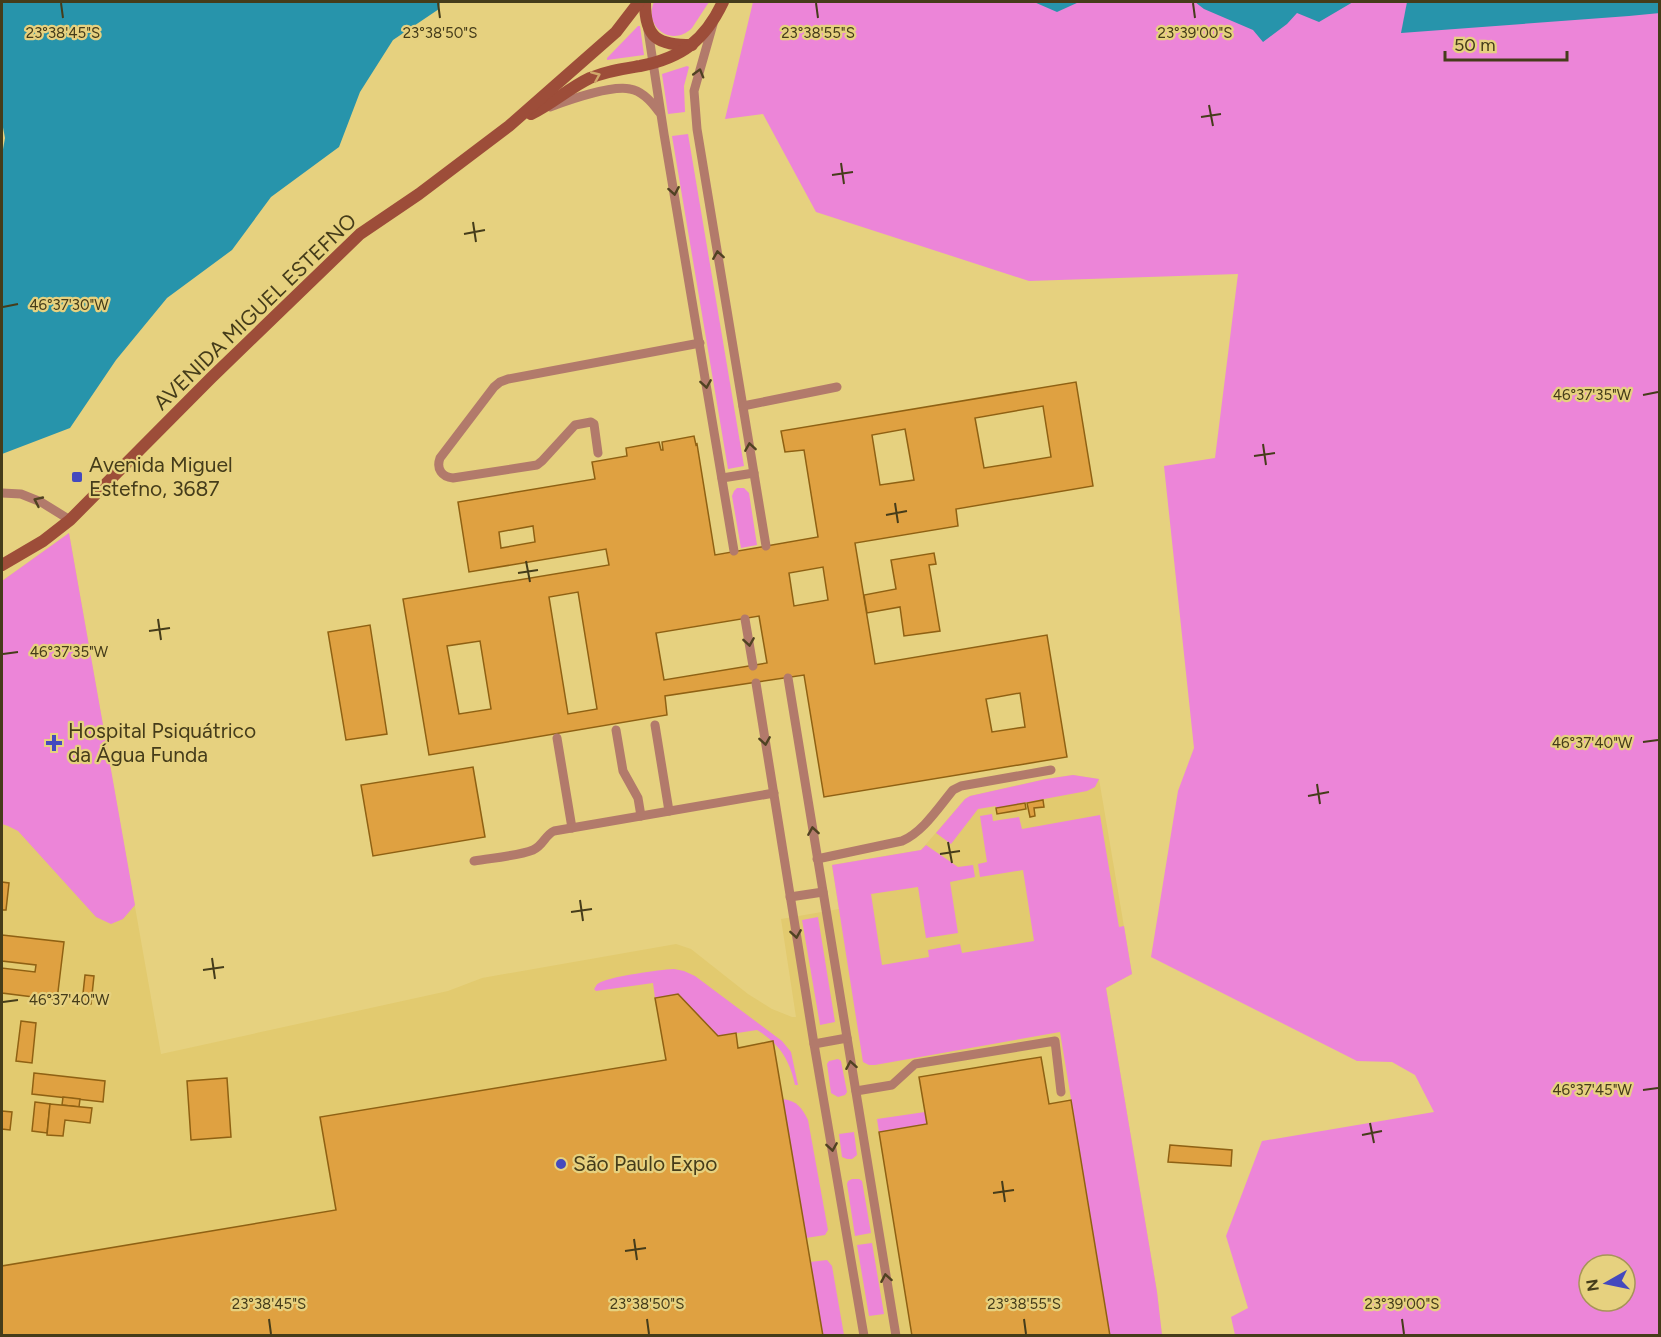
<svg xmlns="http://www.w3.org/2000/svg" width="1661" height="1337" font-family="Figtree,sans-serif">
<style>
.built{fill:#e2ca6f}
.green{fill:#ec85d8;fill-rule:evenodd}
.water{fill:#2794ab}
.building{fill:#dfa141;stroke:#8f6113;stroke-width:1.5;fill-rule:evenodd}
.lines{fill:none;stroke-linecap:round;stroke-linejoin:round}
.service{stroke:#b27a6b;stroke-width:9}
.secondary{stroke:#9d4d39;stroke-width:12}
.oneway{stroke:#504222}
.oneway2{stroke:#d0a96a}
.ticks{fill:none;stroke:#453c1a;stroke-width:2}
.poi-dot{fill:#4449be;stroke:#e6d17f;stroke-width:2}
.labels{text-anchor:middle;stroke-width:4.5;stroke-linejoin:round;paint-order:stroke}
.street-label{font-size:21px;fill:#453c1a;stroke:#e6d17f}
.poi-label{font-size:21px;fill:#453c1a;stroke:#e6d17f;text-anchor:start}
.ticks-label{font-size:15px;text-anchor:middle;fill:#453c1a;stroke:#e6d17f;stroke-width:4.5;stroke-linejoin:round;paint-order:stroke}
</style>
<rect width="100%" height="100%" fill="#e6d17f"/>
<path class="built" d="M69,533L161,1054L448,991L482,978L676,944L691,949L748,994L772,1009L792,1017H796L781,919L839,909L832,865L921,850L965,799L970,796L1046,779L1073,775L1099,779L1132,974L1106,988L1157,1292L1162,1335L2,1336V581Z"/>
<g class="green">
<path d="M654,2H709L692,28C672,48 643,27 654,2Z"/>
<path d="M753,2H1659V1335H1235L1231,1317L1248,1308L1226,1236L1262,1141L1434,1112L1415,1075L1392,1062L1357,1061L1151,957L1178,791L1194,748L1164,466L1215,458L1238,274L1029,281L816,212L763,114L725,119ZM1589,1265H1625V1301H1589Z"/>
<path d="M638,26H640L644,55L607,60V58Z"/>
<path d="M687,66L689,67L684,86L685,112L668,114L662,74Z"/>
<path d="M688,134L744,466L728,469L672,136Z"/>
<path d="M737,488H744L749,493L757,545L741,548L732,496L734,491Z"/>
<path d="M69,533L135,905L123,919L111,924L96,917L18,831L8,826L2,824V581Z"/>
<path d="M1073,775L1099,779L1095,787L1087,791L996,808V806L978,809L951,844L936,833L965,799L970,796L1046,779Z"/>
<path d="M992,814L993,821L1019,817L1022,829L1100,815L1119,927L1124,926L1132,974L1106,988L1157,1292L1162,1335H1110L1060,1032L875,1065H869L863,1062L832,865L921,850L926,845L958,867L973,865L975,877L950,882L958,933L926,938L918,887L871,894L882,965L929,957L928,950L960,944L962,953L1034,941L1023,870L980,877L978,864L987,862L980,816Z"/>
<path d="M818,917L835,1022L820,1025L802,920Z"/>
<path d="M674,969L684,971L695,976L782,1041L791,1052L798,1085H795C790,1060 779,1043 757,1030L718,1036L655,998L653,983L596,991L594,989C597,985 596,984 601,982C614,976 658,970 674,969Z"/>
<path d="M838,1059L841,1061L847,1092L845,1095L838,1097L831,1093L827,1064L829,1061Z"/>
<path d="M783,1099C797,1101 802,1108 808,1120L828,1230L825,1235L806,1238Z"/>
<path d="M925,1112L927,1124L879,1132L877,1119Z"/>
<path d="M854,1132L857,1155L852,1159H847L842,1157L839,1134Z"/>
<path d="M852,1179H859L862,1181L871,1233L855,1236L847,1184L848,1181Z"/>
<path d="M872,1243L884,1314L869,1316L857,1245Z"/>
<path d="M827,1260L832,1266L844,1335H823L810,1262Z"/>
</g>
<g class="water">
<path d="M2,2H440L439,9L393,40L360,92L339,147L271,197L232,250L167,298L116,360L70,428L2,454V155L5,138L2,122Z"/>
<path d="M1034,2H1079L1057,12Z"/>
<path d="M1195,2H1353L1319,22L1297,13L1287,24L1263,42L1253,30L1204,9Z"/>
<path d="M1407,2H1659L1660,13L1629,16L1401,33Z"/>
</g>
<g class="building">
<path d="M1076,382L1093,486L956,509L958,526L855,543L875,664L1047,635L1067,757L824,797L804,675L665,696L667,715L429,755L403,599L609,565L606,549L469,572L458,502L595,479L592,462L627,456L626,448L659,442L661,450H663L662,442L694,436L696,445L697,444L715,555L818,537L804,450L785,452L781,431ZM1043,406L1051,457L984,468L975,418ZM905,429L914,480L880,485L872,435ZM533,526L535,542L501,548L499,532ZM823,567L828,600L794,606L789,573ZM578,592L597,709L568,714L549,597ZM759,616L767,663L664,680L656,633ZM480,641L491,709L459,714L447,646ZM1020,693L1025,727L992,732L986,699Z"/>
<path d="M934,553L936,564L929,565L940,631L904,636L900,607L867,613L864,595L896,589L891,560Z"/>
<path d="M370,625L387,734L346,740L328,632Z"/>
<path d="M473,767L485,837L373,856L361,785Z"/>
<path d="M1043,800L1044,807L1034,808L1035,816L1030,817L1027,803Z"/>
<path d="M1025,803L1026,809L997,814L996,808Z"/>
<path d="M2,882L9,883L6,910H2Z"/>
<path d="M2,935L64,942L57,1000L2,993V968L35,972L36,965L2,961Z"/>
<path d="M85,975L94,976L91,1004L82,1003Z"/>
<path d="M678,994L718,1036L736,1033L738,1048L773,1041L823,1336H2V1266L336,1210L320,1117L666,1060L655,998Z"/>
<path d="M21,1021L36,1023L32,1063L16,1061Z"/>
<path d="M1041,1057L1049,1104L1071,1100L1110,1336H912L879,1132L927,1124L919,1077Z"/>
<path d="M34,1073L105,1081L103,1102L32,1094Z"/>
<path d="M227,1078L231,1137L191,1140L187,1081Z"/>
<path d="M63,1097L80,1099L79,1107L62,1105Z"/>
<path d="M35,1102L50,1104L47,1133L32,1131Z"/>
<path d="M50,1104L92,1108L90,1123L65,1120L63,1136L47,1135Z"/>
<path d="M2,1111L12,1112L10,1130L2,1129Z"/>
<path d="M1170,1145L1232,1150L1231,1166L1168,1162Z"/>
</g>
<g class="lines">
<g class="service">
<path d="M713,24L694,91L697,129L766,546"/>
<path d="M648,30L664,134L734,551"/>
<path d="M550,107C569,100 610,85 630,89C642,91 652,102 659,112"/>
<path d="M743,406L837,387"/>
<path d="M598,453L594,424L591,422L575,425L542,461L537,465L453,478C442,477 436,469 440,458L494,387L500,382L508,379L700,343"/>
<path d="M722,478L754,473"/>
<path d="M2,493L21,494L41,502L70,520"/>
<path d="M745,619L753,666"/>
<path d="M788,678L896,1336"/>
<path d="M756,683L814,1044L864,1336"/>
<path d="M655,725L669,811"/>
<path d="M616,730L623,771L638,798L641,816"/>
<path d="M557,738L572,828"/>
<path d="M817,859L902,841C923,832 938,808 953,790L961,786L1051,770"/>
<path d="M474,861C491,858 518,856 533,850C543,846 545,835 554,831L774,793"/>
<path d="M790,897L823,892"/>
<path d="M814,1044L847,1038"/>
<path d="M856,1091L892,1085L915,1064L1055,1041L1061,1092"/>
</g>
<g class="secondary">
<path d="M645,2C645,38 657,45 692,45"/>
<path d="M531,114C552,104 569,88 590,78C607,71 622,69 640,66C682,58 705,40 723,2"/>
<path d="M2,565L43,541L70,520L211,378L360,234L419,194L509,126L616,32L639,2"/>
</g>
</g>
<defs><path id="oneway-chevron" d="M-2-3.5L2.5 0L-2 3.5" fill="none" stroke-width="1.6" stroke-linecap="round" stroke-linejoin="round" transform="scale(1.5)"/></defs>
<g class="oneway">
<use href="#oneway-chevron" transform="translate(699 73) rotate(-74)"/>
<use href="#oneway-chevron" transform="translate(674 191) rotate(80)"/>
<use href="#oneway-chevron" transform="translate(718 255) rotate(-99)"/>
<use href="#oneway-chevron" transform="translate(706 384) rotate(81)"/>
<use href="#oneway-chevron" transform="translate(750 447) rotate(-99)"/>
<use href="#oneway-chevron" transform="translate(38 501) rotate(-155)"/>
<use href="#oneway-chevron" transform="translate(749 642) rotate(81)"/>
<use href="#oneway-chevron" transform="translate(765 741) rotate(81)"/>
<use href="#oneway-chevron" transform="translate(813 831) rotate(-99)"/>
<use href="#oneway-chevron" transform="translate(796 934) rotate(81)"/>
<use href="#oneway-chevron" transform="translate(851 1065) rotate(-100)"/>
<use href="#oneway-chevron" transform="translate(832 1147) rotate(81)"/>
<use href="#oneway-chevron" transform="translate(886 1278) rotate(-100)"/>
</g>
<use class="oneway2" href="#oneway-chevron" transform="translate(596 76) rotate(-23)"/>
<path class="ticks" d="M61,3L63,18M438,3L440,18M816,3L818,18M1193,3L1195,18M1209,105L1213,126M1201,117L1221,114M841,163L844,184M832,175L853,172M473,222L476,242M464,234L485,230M3,307L18,304M1643,395L1658,392M1263,444L1266,465M1254,456L1275,453M895,503L898,523M886,515L907,511M526,561L530,582M518,573L538,570M158,619L161,640M149,631L170,628M3,654L18,652M1643,742L1658,740M1317,784L1320,804M1308,796L1329,792M948,842L952,863M940,854L960,851M580,900L583,921M571,912L592,909M212,958L215,979M203,970L224,967M3,1002L18,1000M1643,1090L1658,1088M1370,1123L1374,1143M1362,1135L1382,1131M1002,1181L1005,1202M993,1193L1014,1190M634,1239L637,1260M625,1251L646,1248M269,1319L271,1334M647,1319L649,1334M1024,1319L1026,1334M1402,1319L1404,1334"/>
<g class="poi-dot">
<rect x="71" y="471" width="12" height="12" rx="3"/>
<path d="M51 734h6v6h6v6h-6v6h-6v-6h-6v-6h6z"/>
<circle cx="561" cy="1164" r="6"/>
</g>
<g class="labels">
<g class="street-label">
<text transform="translate(255 312) rotate(-44)" y="7">AVENIDA MIGUEL ESTEFNO</text>
</g>
<g class="poi-label">
<text x="89" y="472">Avenida Miguel<tspan x="89" dy="24">Estefno, 3687</tspan></text>
<text x="68" y="738">Hospital Psiquátrico<tspan x="68" dy="24">da Água Funda</tspan></text>
<text x="573" y="1171">São Paulo Expo</text>
</g>
</g>
<g class="ticks-label">
<text x="63" y="38">23°38'45"S</text>
<text x="440" y="38">23°38'50"S</text>
<text x="818" y="38">23°38'55"S</text>
<text x="1195" y="38">23°39'00"S</text>
<text x="69" y="310">46°37'30"W</text>
<text x="1592" y="400">46°37'35"W</text>
<text x="69" y="657">46°37'35"W</text>
<text x="1592" y="748">46°37'40"W</text>
<text x="69" y="1005">46°37'40"W</text>
<text x="1592" y="1095">46°37'45"W</text>
<text x="269" y="1309">23°38'45"S</text>
<text x="647" y="1309">23°38'50"S</text>
<text x="1024" y="1309">23°38'55"S</text>
<text x="1402" y="1309">23°39'00"S</text>
</g>
<rect width="1661" height="1337" fill="none" stroke="#453c1a" stroke-width="6"/>
<g transform="translate(1607 1283) rotate(261)"><circle r="28" fill="#e6d17f" stroke="#a69557" stroke-width="1.5"/>
<path d="M0-4.5L10 22L0 15L-10 22Z" fill="#4449be"/>
<text y="-9" font-size="16" font-weight="bold" text-anchor="middle" fill="#453c1a">N</text>
</g>
<path d="M1445 51v9h122v-9" fill="none" stroke="#453c1a" stroke-width="3"/>
<text x="1454" y="51" font-size="18" fill="#453c1a" stroke="#e6d17f" stroke-width="4.5" paint-order="stroke">50 m</text>
</svg>
